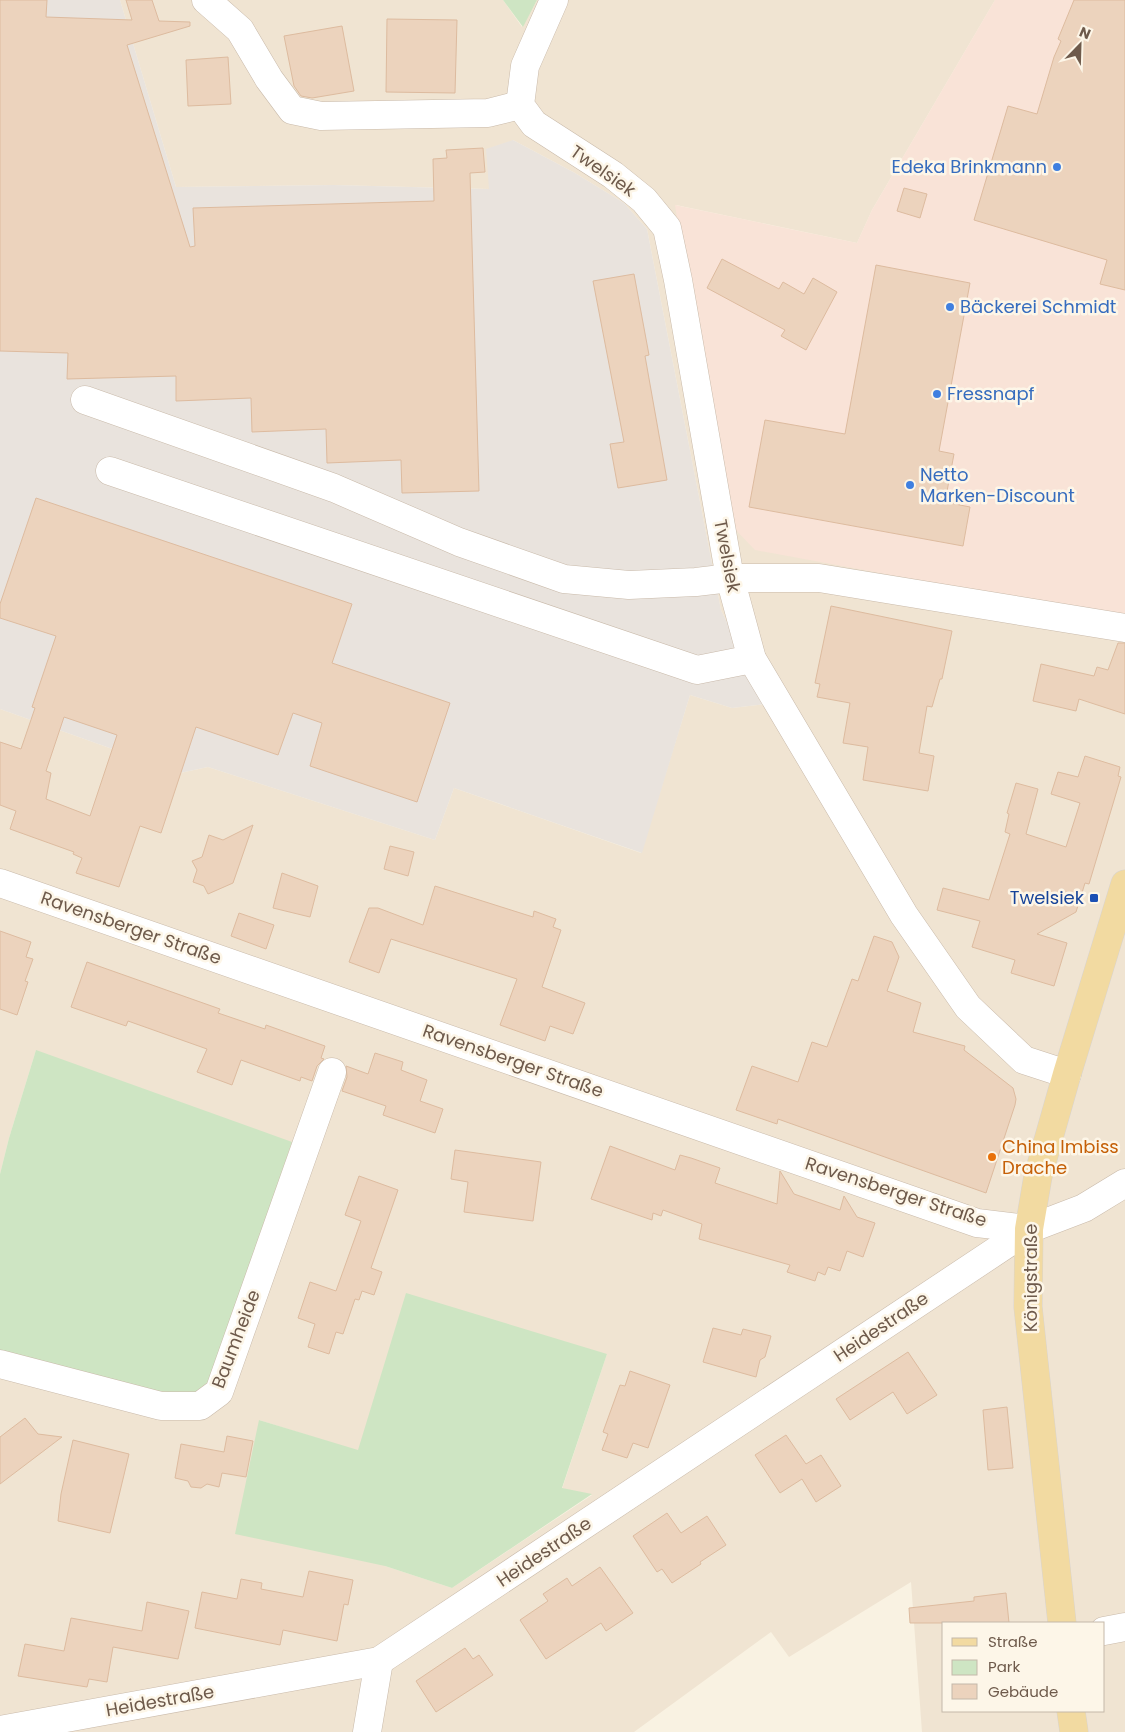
<svg xmlns="http://www.w3.org/2000/svg" width="1125" height="1732" font-family="Poppins,sans-serif">
<style>
.residential{fill:#f0e4d2;fill-rule:evenodd}
.commercial{fill:#f9e3d7}
.industrial{fill:#e9e3dd}
.green{fill:#cee5c3}
.building{fill:#ecd3bd;stroke:#ddbb9f;fill-rule:evenodd}
.lines{fill:none;stroke-linecap:round;stroke-linejoin:round}
.minor-casing{stroke:#c9baaa;stroke-width:29}
.major-casing{stroke:#d9d4d0;stroke-width:29}
.minor{stroke:#fff;stroke-width:28}
.major{stroke:#f2daa1;stroke-width:28}
.shop-dot{fill:#3f7fe0;stroke:#fdf6e8;stroke-width:2}
.transit-dot{fill:#1a4fb4;stroke:#fdf6e8;stroke-width:2}
.food-dot{fill:#e8710a;stroke:#fdf6e8;stroke-width:2}
.labels{text-anchor:middle;stroke-width:5;stroke-linejoin:round;paint-order:stroke}
.shop-label{font-size:18px;fill:#366cbe;stroke:#fdf6e8;text-anchor:start}
.street-label{font-size:18px;fill:#6e5a4b;stroke:#fdf6e8}
.transit-label{font-size:18px;fill:#164399;stroke:#fdf6e8;text-anchor:end}
.food-label{font-size:18px;fill:#c56008;stroke:#fdf6e8;text-anchor:start}
</style>
<rect width="100%" height="100%" fill="#f9f2e2"/>
<path class="residential" d="M120,0H503L522,27L537,0H995L872,210L857,243L676,205L978,591L1125,614V1732H922L911,1582L789,1657L771,1632L634,1732H0V1352L36,1050L9,1138L0,1174V709L180,773L208,767L435,840L454,788L641,853L690,695L732,708L766,704L721,610L647,229L624,203L575,173L513,140L490,189L334,185L176,187ZM607,1354L562,1489L592,1495L452,1588L385,1566L259,1420L358,1451ZM944,1623H1104V1711H944Z"/>
<path class="commercial" d="M995,0H1125V614L978,591L755,550L731,525L695,338L675,205L857,243L872,210Z"/>
<path class="industrial" d="M0,0H120L176,187L334,185L489,189L486,149L513,140L575,173L624,203L647,229L721,610L766,704L732,708L690,695L642,853L454,788L435,840L208,767L180,773L0,709Z"/>
<g class="green">
<path d="M503,0H537L523,27Z"/>
<path d="M36,1050L292,1142L209,1386L193,1394L155,1391L0,1352V1174L9,1138Z"/>
<path d="M406,1293L607,1354L562,1488L592,1494L452,1588L385,1566L235,1534L259,1420L358,1450Z"/>
</g>
<g class="building">
<path d="M0,0H47L46,17L132,20L126,0H152L159,21L190,22V26L127,45L190,247L195,246L193,208L434,201L433,159L447,158L446,150L483,148L485,172L470,173L479,491L402,493L401,460L327,463L326,429L252,432L251,398L176,401V376L67,379L68,353L0,351Z"/>
<path d="M1074,0H1125V290L1100,284L1107,260L974,220L1008,106L1037,114L1054,57L1061,41L1058,39Z"/>
<path d="M387,19L457,20L455,93L386,92Z"/>
<path d="M342,26L354,91L312,98L301,96L294,86L284,36Z"/>
<path d="M228,57L231,104L188,106L186,60Z"/>
<path d="M904,188L927,194L920,218L897,211Z"/>
<path d="M722,259L779,289L783,282L804,294L813,278L837,292L806,350L781,336L785,330L707,288Z"/>
<path d="M876,265L970,283L939,451L954,454L945,502L970,507L963,546L749,507L765,420L845,434Z"/>
<path d="M634,274L649,355L645,356L667,480L618,488L610,444L624,442L593,281Z"/>
<path d="M36,498L352,604L332,663L450,703L417,802L310,766L322,723L293,713L278,755L196,727L161,833L140,826L119,887L76,873L82,858L73,854L74,852L10,829L16,811L0,805V742L21,749L35,708L32,707L56,636L0,618V604ZM64,717L117,735L90,816L46,799L51,773L46,771Z"/>
<path d="M831,606L952,631L942,679H940L932,707L927,706L919,753L934,756L928,791L863,780L868,747L843,743L850,703L817,697L820,684L815,683Z"/>
<path d="M1118,643H1125V714L1079,699L1076,711L1033,701L1041,664L1094,676L1097,667L1108,670Z"/>
<path d="M1085,756L1120,767L1118,776L1121,777L1089,884L1085,883L1076,912L1037,934L1067,943L1054,986L1011,973L1015,960L972,947L980,921L937,910L943,888L989,900L1010,834L1005,832L1009,814L1007,813L1016,783L1038,789L1026,834L1066,847L1080,803L1051,794L1058,772L1078,777Z"/>
<path d="M253,825L233,883L208,894L204,886L193,882L197,870L192,861L202,857L209,835L223,840Z"/>
<path d="M390,846L414,852L408,876L384,869Z"/>
<path d="M282,873L318,886L310,917L273,908Z"/>
<path d="M435,886L533,917L534,911L556,919L553,927L561,930L542,987L585,1003L573,1034L550,1026L545,1041L500,1025L517,979L391,939L379,973L349,962L369,908H378L423,925Z"/>
<path d="M239,913L274,925L266,949L231,936Z"/>
<path d="M0,931L31,942L26,957L33,959L25,981L28,982L17,1015L0,1009Z"/>
<path d="M874,936L892,942L899,957L887,991L921,1003L913,1032L965,1046L964,1050L1013,1088L1016,1099L1015,1105L986,1193L778,1119L777,1124L736,1110L752,1066L798,1082L812,1042L827,1047L852,979L858,981Z"/>
<path d="M87,962L220,1009L218,1013L265,1029L266,1025L325,1046L321,1058L324,1059L317,1066L312,1081L301,1077L300,1081L241,1060L232,1085L197,1072L207,1049L128,1021L126,1026L71,1007Z"/>
<path d="M375,1053L403,1062L401,1070L427,1080L420,1101L443,1109L435,1133L383,1115L386,1106L342,1091L347,1077L346,1066L368,1074Z"/>
<path d="M610,1146L675,1170L680,1155L691,1158L720,1168L715,1183L777,1204L780,1171L794,1194L840,1210L844,1196L857,1217L875,1223L863,1257L847,1251L840,1271L828,1267L825,1275L818,1272L815,1281L787,1272L790,1265L699,1239L702,1224L663,1210L661,1216L653,1213L652,1220L591,1199Z"/>
<path d="M455,1150L541,1162L533,1221L464,1212L468,1182L451,1179Z"/>
<path d="M359,1176L398,1190L371,1268L382,1272L374,1295L362,1291L359,1300L355,1299L343,1334L336,1332L329,1354L308,1347L315,1324L298,1318L310,1282L336,1291L361,1221L345,1215Z"/>
<path d="M713,1328L741,1335L743,1329L771,1336L765,1357L760,1360L756,1377L703,1362Z"/>
<path d="M908,1352L937,1395L907,1414L893,1392L850,1420L836,1399Z"/>
<path d="M630,1371L670,1385L648,1448L633,1443L627,1458L602,1450L608,1434L603,1432L620,1385L625,1386Z"/>
<path d="M1007,1407L1013,1468L988,1470L983,1410Z"/>
<path d="M25,1418L38,1434L62,1437L0,1484V1437Z"/>
<path d="M786,1435L806,1464L821,1455L841,1486L816,1502L802,1479L780,1493L755,1455Z"/>
<path d="M227,1436L253,1441L246,1477L222,1473L219,1487L207,1484L201,1488L191,1487L188,1481L175,1478L181,1444L224,1452Z"/>
<path d="M73,1440L129,1454L110,1533L58,1521L61,1494Z"/>
<path d="M667,1513L681,1533L707,1516L726,1545L700,1562L701,1564L672,1583L662,1569L657,1572L633,1536Z"/>
<path d="M600,1567L633,1613L606,1631L601,1623L546,1659L520,1620L548,1601L543,1594L567,1578L572,1586Z"/>
<path d="M309,1571L353,1580L348,1605L344,1604L337,1641L283,1630L280,1645L195,1628L202,1592L237,1599L241,1579L262,1583L261,1589L303,1597Z"/>
<path d="M1006,1593L1009,1623H910L909,1608L974,1601V1597Z"/>
<path d="M147,1602L189,1611L178,1659L113,1647L107,1682L89,1679L87,1687L18,1676L25,1644L64,1651L71,1618L142,1631Z"/>
<path d="M465,1648L473,1659L479,1655L493,1675L436,1712L416,1681Z"/>
</g>
<g class="lines">
<g class="minor-casing">
<g id="minor">
<path d="M206,0L240,30L269,79L292,110L321,116L488,113L520,105"/>
<path d="M554,0L525,66L520,105L534,124L613,175L644,200L667,228L678,280L730,578L752,659L904,915L968,1007L1024,1060L1067,1074"/>
<path d="M85,400L334,488L459,542L564,579L629,585L696,582L730,578H819L1125,628"/>
<path d="M110,471L697,670L752,659"/>
<path d="M0,883L977,1223L1029,1229"/>
<path d="M0,1364L161,1406H200L219,1392L332,1072"/>
<path d="M1104,1631L1125,1627"/>
<path d="M0,1730L379,1661L1029,1229L1084,1208L1125,1183"/>
<path d="M367,1732L379,1661"/>
</g>
</g>
<g class="major-casing">
<g id="major">
<path d="M1062,1623L1028,1307L1029,1229L1038,1176L1067,1074L1125,884"/>
<path d="M1071,1711L1074,1732"/>
</g>
</g>
<use href="#minor" class="minor"/>
<use href="#major" class="major"/>
</g>
<g class="shop-dot">
<circle cx="1057" cy="167" r="5"/>
<circle cx="950" cy="307" r="5"/>
<circle cx="937" cy="394" r="5"/>
<circle cx="910" cy="485" r="5"/>
</g>
<rect class="transit-dot" x="1089" y="893" width="10" height="10" rx="2.5"/>
<circle class="food-dot" cx="992" cy="1157" r="5"/>
<g class="labels">
<g class="shop-label">
<text x="1047" y="173" text-anchor="end">Edeka Brinkmann</text>
<text x="960" y="313">Bäckerei Schmidt</text>
<text x="947" y="400">Fressnapf</text>
<text x="920" y="481">Netto<tspan x="920" dy="21">Marken-Discount</tspan></text>
</g>
<g class="street-label">
<text transform="translate(603 171) rotate(35)" y="6">Twelsiek</text>
<text transform="translate(727 556) rotate(79)" y="6">Twelsiek</text>
<text transform="translate(131 928) rotate(19)" y="6">Ravensberger Straße</text>
<text transform="translate(513 1061) rotate(19)" y="6">Ravensberger Straße</text>
<text transform="translate(896 1192) rotate(18)" y="6">Ravensberger Straße</text>
<text transform="translate(1031 1278) rotate(-90)" y="6">Königstraße</text>
<text transform="translate(881 1327) rotate(-34)" y="6">Heidestraße</text>
<text transform="translate(236 1339) rotate(-69)" y="6">Baumheide</text>
<text transform="translate(544 1552) rotate(-34)" y="6">Heidestraße</text>
<text transform="translate(160 1701) rotate(-10)" y="6">Heidestraße</text>
</g>
<g class="transit-label">
<text x="1084" y="904">Twelsiek</text>
</g>
<g class="food-label">
<text x="1002" y="1153">China Imbiss<tspan x="1002" dy="21">Drache</tspan></text>
</g>
</g>
<rect x="942" y="1622" width="162" height="90" fill="#fdf6e8" stroke="#c4b8a9"/>
<rect x="952" y="1638" width="25" height="8" fill="#f2daa1" stroke="#c4b8a9"/>
<text x="988" y="1647" font-size="15" fill="#6e5a4b">Straße</text>
<rect x="952" y="1660" width="25" height="15" fill="#cee5c3" stroke="#c4b8a9"/>
<text x="988" y="1672" font-size="15" fill="#6e5a4b">Park</text>
<rect x="952" y="1684" width="25" height="15" fill="#ecd3bd" stroke="#c4b8a9"/>
<text x="988" y="1697" font-size="15" fill="#6e5a4b">Gebäude</text>
<g transform="translate(1080 45) rotate(23)" stroke="#fdf6e8" stroke-width="4" paint-order="stroke">
<path d="M0-4L9 19L0 12L-9 19Z" fill="#6e5a4b"/>
<text y="-8" font-size="14" font-weight="bold" text-anchor="middle" fill="#6e5a4b">N</text>
</g>
</svg>
